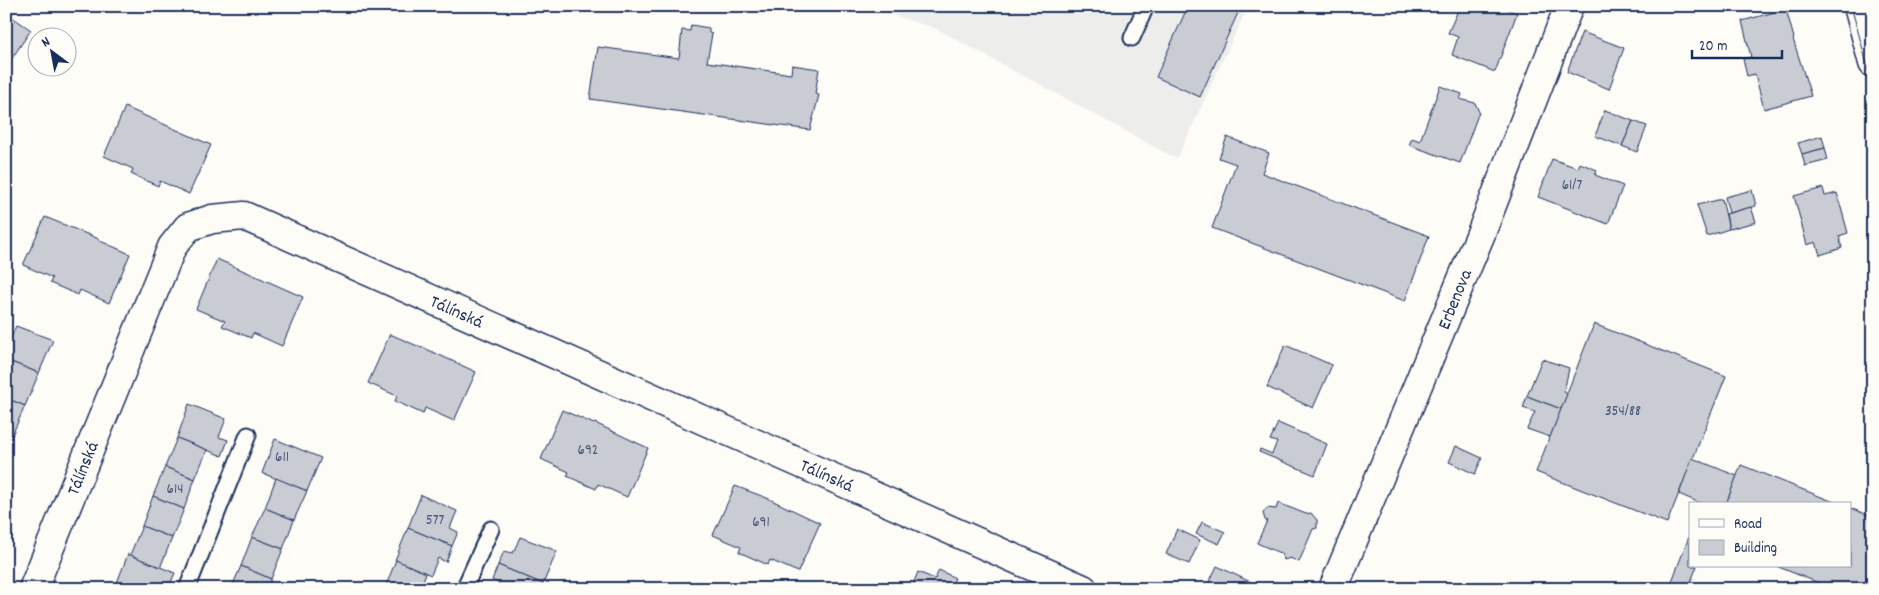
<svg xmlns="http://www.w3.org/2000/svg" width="1879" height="595" font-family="Dekko,sans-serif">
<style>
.built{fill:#edeeec}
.building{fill:#c9ccd3;stroke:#1b2f5e}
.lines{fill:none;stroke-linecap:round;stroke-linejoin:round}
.lane-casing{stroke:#1b2f5e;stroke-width:19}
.street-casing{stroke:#1b2f5e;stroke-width:31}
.lane{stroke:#fdfcf7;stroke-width:15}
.street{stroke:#fdfcf7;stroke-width:28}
.tram{stroke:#1b2f5e;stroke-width:1}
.labels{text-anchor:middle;stroke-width:4;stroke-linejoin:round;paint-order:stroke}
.number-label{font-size:15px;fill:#46567b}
.street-label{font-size:18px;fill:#1b2f5e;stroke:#fdfcf7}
</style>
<rect width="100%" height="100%" fill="#fdfcf7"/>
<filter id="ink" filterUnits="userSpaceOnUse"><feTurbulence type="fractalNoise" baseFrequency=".02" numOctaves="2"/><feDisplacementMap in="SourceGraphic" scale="10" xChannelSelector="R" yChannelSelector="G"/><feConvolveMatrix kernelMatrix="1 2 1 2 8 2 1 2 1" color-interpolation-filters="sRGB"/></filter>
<g filter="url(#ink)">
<path class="built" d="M863,6H1248L1177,159L937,29Z"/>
<g class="building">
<path d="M1188,6H1241L1200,97L1156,77Z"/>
<path d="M1460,6L1469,9L1470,6H1499L1517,13L1495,72L1452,55L1458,37L1448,33Z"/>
<path d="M1786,9L1794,38L1793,39L1811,96L1764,109L1755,74L1747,76L1743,59L1751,57L1742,21Z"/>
<path d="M6,13L31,30L6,67Z"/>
<path d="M691,25L709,28V33L712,34L707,62L791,74L792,65L819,69L815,94L819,95L810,130L590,99L598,47L679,58L682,30L690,31Z"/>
<path d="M1582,32L1624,48L1609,89L1567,72Z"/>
<path d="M1440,86L1462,94L1460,99L1475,103L1479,112L1460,163L1409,145L1412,138L1420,141Z"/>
<path d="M125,107L211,145L189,194L160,181L158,186L131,174L133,169L104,156Z"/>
<path d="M1605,110L1633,121L1622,146L1595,136Z"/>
<path d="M1633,121L1647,126L1637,152L1622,146Z"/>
<path d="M1822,136L1825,148L1802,154L1798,143Z"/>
<path d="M1227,137L1269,153L1262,173L1429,236L1405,301L1212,228L1236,164L1219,158Z"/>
<path d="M1825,148L1828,160L1805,166L1802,154Z"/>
<path d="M1552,159L1578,168L1580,163L1597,170L1595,175L1623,186L1608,224L1538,197Z"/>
<path d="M1823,188L1825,196L1837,193L1848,233L1839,236L1842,248L1820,255L1816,242L1807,245L1794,196Z"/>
<path d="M1752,190L1756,206L1729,213L1725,197Z"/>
<path d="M1722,199L1729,229L1707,236L1697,205Z"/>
<path d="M1751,207L1756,222L1729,229L1726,214Z"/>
<path d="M45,217L99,239L98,240L130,254L109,303L80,290L78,295L50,283L52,278L23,265Z"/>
<path d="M217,259L303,297L282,346L253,333L251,338L222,326L225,321L196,309Z"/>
<path d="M1594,324L1726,376L1667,523L1536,472Z"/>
<path d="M16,326L53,340L39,373L6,360V341L9,342Z"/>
<path d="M390,334L422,348V347L476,372L454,421L425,408L423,414L395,401L397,396L368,383Z"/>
<path d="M1285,345L1332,365L1313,408L1267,387Z"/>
<path d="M1542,359L1569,368L1564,392L1567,394L1561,409L1527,396Z"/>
<path d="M6,360L39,373L25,406L6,398Z"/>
<path d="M1527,396L1561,409L1550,437L1527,429L1535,412L1523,408Z"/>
<path d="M6,398L25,406L12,435L6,432Z"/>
<path d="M189,404L226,419L219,437L228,440L222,456L177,438Z"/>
<path d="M562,410L594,424L595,423L648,448L627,497L598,484L596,489L567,476L569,472L541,459Z"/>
<path d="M1278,423L1327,444L1315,475L1259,452L1260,449L1272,454L1277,442L1270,440Z"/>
<path d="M6,432L12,435L6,451Z"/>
<path d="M177,438L207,450L195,479L165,467Z"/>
<path d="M275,439L321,458L307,491L262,473Z"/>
<path d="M1456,446L1482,458L1475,474L1449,462Z"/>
<path d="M1692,458L1737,476L1726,504H1702L1679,494Z"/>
<path d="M1741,465L1839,504H1726Z"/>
<path d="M165,467L195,479L184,509L153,496Z"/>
<path d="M276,478L307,491L294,520L265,508Z"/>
<path d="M735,486L767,498L820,523L798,572L770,560L768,565L739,552L741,547L713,535Z"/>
<path d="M421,495L457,511L450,528L458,532L452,546L408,528Z"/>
<path d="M153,496L184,509L172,538L142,526Z"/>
<path d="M1278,503L1306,514L1311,513L1317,520V528L1313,529L1299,562L1290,558L1284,560L1282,554L1257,543L1267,521L1265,520L1263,513L1267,508L1276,509Z"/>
<path d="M265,508L294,520L283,549L252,537Z"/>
<path d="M1850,508L1873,517V589H1834L1776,566H1850Z"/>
<path d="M1202,522L1225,532L1219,544L1196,534Z"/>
<path d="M142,526L172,538L160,568L130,555Z"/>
<path d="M408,528L452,546L446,562L438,558L431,575L395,560Z"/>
<path d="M1177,529L1200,540L1189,564L1166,554Z"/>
<path d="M1690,534V566H1697L1688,589H1669Z"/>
<path d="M252,537L283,549L271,579L241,566Z"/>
<path d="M520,537L557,551L543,584L498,565L504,551L513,553Z"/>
<path d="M128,554L175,573L168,589L158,585L157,589L115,588Z"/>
<path d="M396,560L426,573L420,589L385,588Z"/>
<path d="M498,565L543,584L541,589H498L500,584L492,580Z"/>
<path d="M241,566L271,579L267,589H231Z"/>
<path d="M1217,566L1265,589H1206Z"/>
<path d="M939,570L955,578L950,589H911L918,572L935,579Z"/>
<path d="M1452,584L1465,589H1450Z"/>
</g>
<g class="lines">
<g class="lane-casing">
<g id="lane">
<path d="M1132,38L1146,6"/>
<path d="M187,589L248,435"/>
<path d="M464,589L491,529"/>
</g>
</g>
<g class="street-casing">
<g id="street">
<path d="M1858,6L1873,63"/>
<path d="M33,589L172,247L188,227L212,219L244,216L1083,589"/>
<path d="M1333,589L1482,231L1569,6"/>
</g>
</g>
<use href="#lane" class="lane"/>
<use href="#street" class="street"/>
<g class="tram">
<path d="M1851,6L1873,86"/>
<path d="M1866,6L1873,29"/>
</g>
</g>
</g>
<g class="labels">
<g class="number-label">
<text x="1572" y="189">61/7</text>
<text x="1623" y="415">354/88</text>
<text x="588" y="454">692</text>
<text x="282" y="461">611</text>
<text x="175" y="493">614</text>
<text x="435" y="524">577</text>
<text x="761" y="526">691</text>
</g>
<g class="street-label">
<text transform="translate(1454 299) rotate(-68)" y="6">Erbenova</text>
<text transform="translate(457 311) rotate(24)" y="6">Tálínská</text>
<text transform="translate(82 468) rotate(-68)" y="6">Tálínská</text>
<text transform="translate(827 475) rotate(24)" y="6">Tálínská</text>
</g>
</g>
<rect width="1879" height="595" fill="none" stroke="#fdfcf7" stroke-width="25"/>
<rect x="12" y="12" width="1854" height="570" fill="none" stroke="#1b2f5e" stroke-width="2" filter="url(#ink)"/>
<rect x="1689" y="502" width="162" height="65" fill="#fdfcf7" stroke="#a3aaba"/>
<rect x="1699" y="519" width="25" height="8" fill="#fdfcf7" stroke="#a3aaba"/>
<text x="1734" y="528" font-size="15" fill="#1b2f5e">Road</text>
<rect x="1699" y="540" width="25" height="15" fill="#c9ccd3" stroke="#a3aaba"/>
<text x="1734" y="552" font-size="15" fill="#1b2f5e">Building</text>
<g transform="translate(52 52) rotate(328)"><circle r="24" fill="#fdfcf7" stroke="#a3aaba"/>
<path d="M0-4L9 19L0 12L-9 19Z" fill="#1b2f5e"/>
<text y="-8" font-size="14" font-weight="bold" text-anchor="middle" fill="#1b2f5e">N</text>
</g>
<path d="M1692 50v8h90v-8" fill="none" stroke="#1b2f5e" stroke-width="2.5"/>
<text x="1699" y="50" font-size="15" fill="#1b2f5e" stroke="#fdfcf7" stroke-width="4" paint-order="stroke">20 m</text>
</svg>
